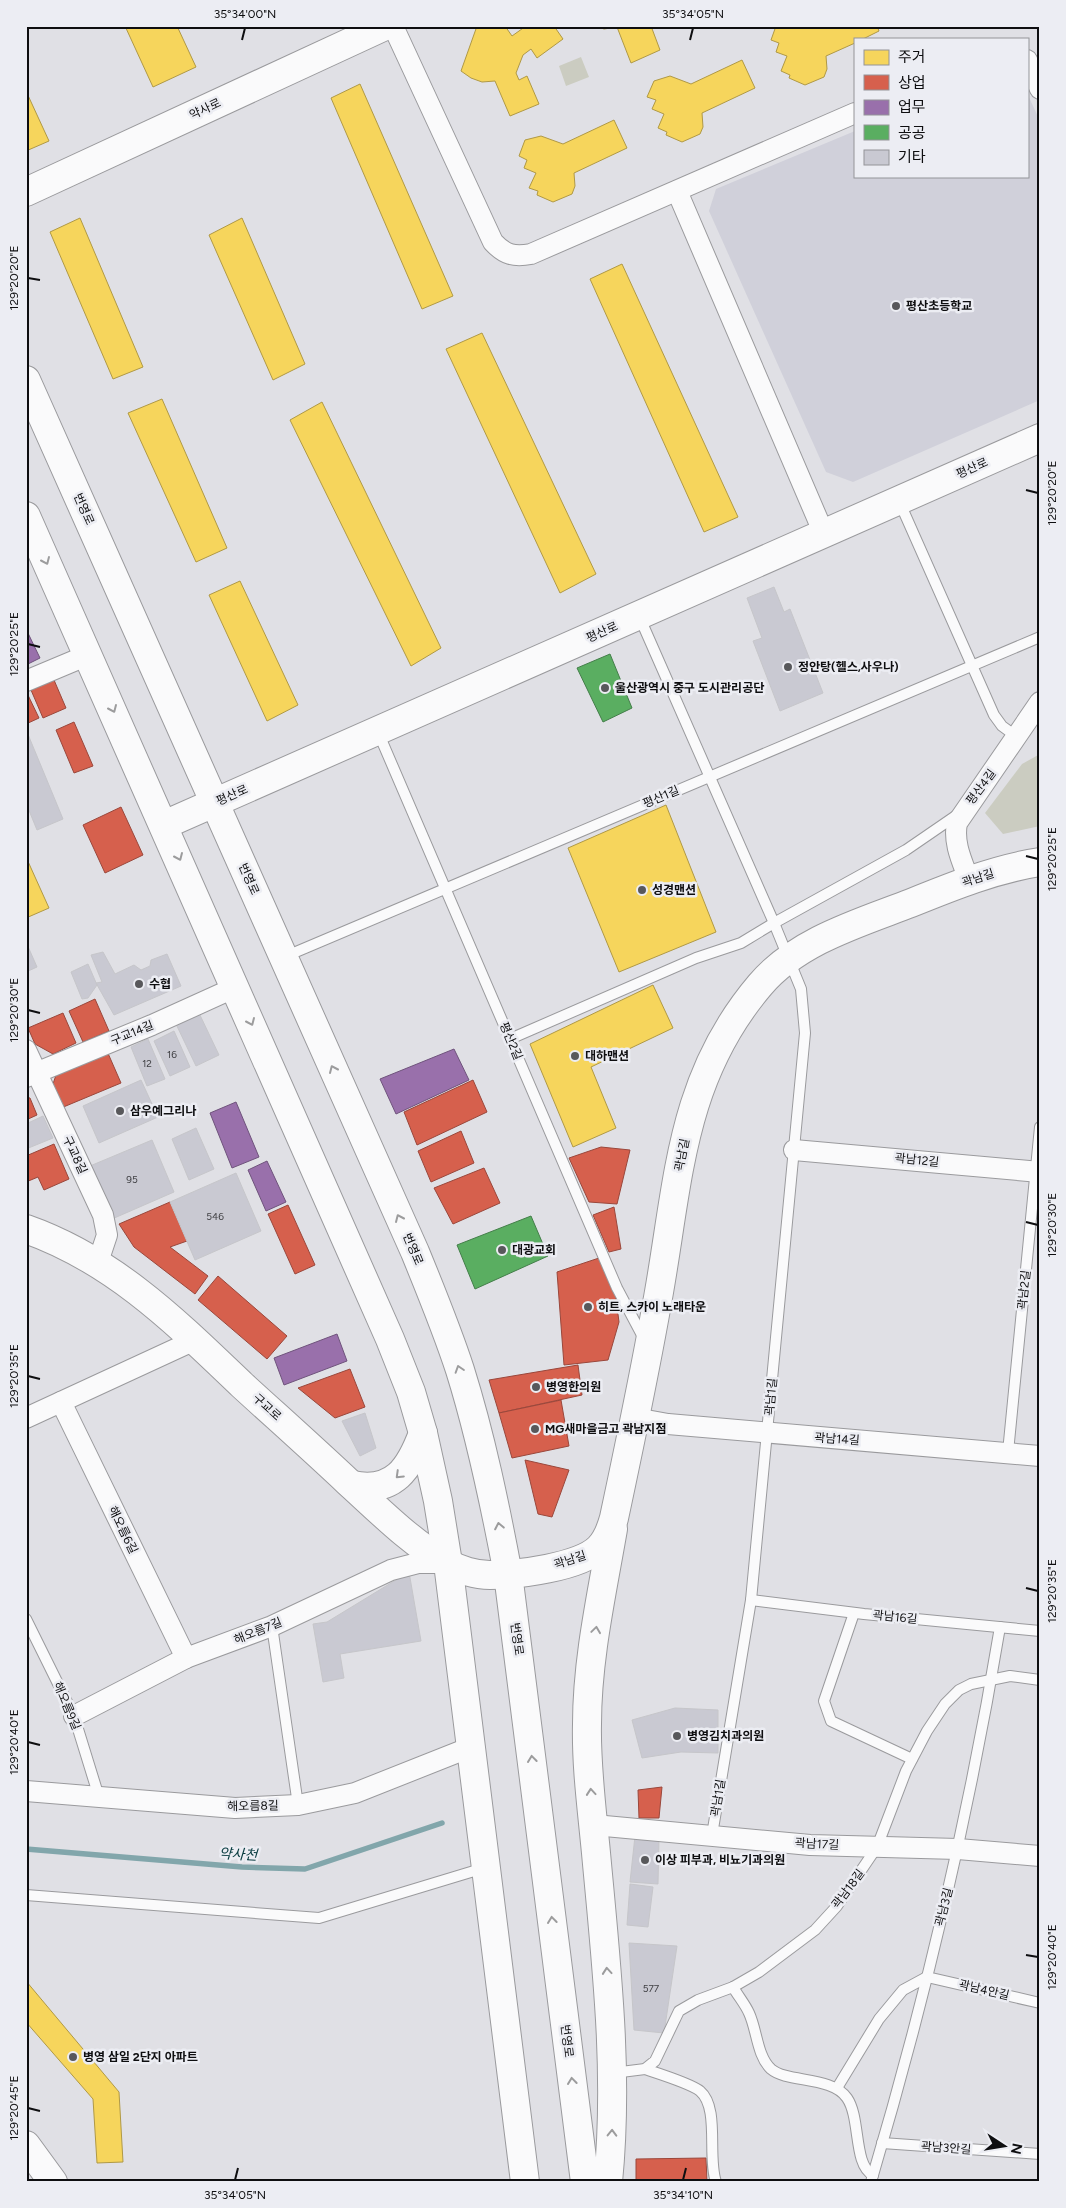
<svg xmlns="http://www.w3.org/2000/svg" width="1066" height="2208" font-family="Figtree,'Noto Sans KR',sans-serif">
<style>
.built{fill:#d0d0da}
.green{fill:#cbccc1}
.homes{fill:#f6d55c;stroke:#b09945}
.shops{fill:#d6604d;stroke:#9a473b}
.offices{fill:#9970ab;stroke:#6f537c}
.public{fill:#5aae61;stroke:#437e49}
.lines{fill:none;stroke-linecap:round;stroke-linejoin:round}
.stream{stroke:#82a6ab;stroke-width:5.5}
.building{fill:#c9c9d2;stroke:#c6c6ca}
.lane-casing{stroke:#9a9a9d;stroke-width:12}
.street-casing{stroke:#9a9a9d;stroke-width:22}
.secondary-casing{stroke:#9a9a9d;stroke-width:30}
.lane{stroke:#fafafb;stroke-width:10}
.street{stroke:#fafafb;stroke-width:20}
.secondary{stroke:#fafafb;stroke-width:28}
.oneway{stroke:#9c9c9d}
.ticks{fill:none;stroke:#0e0e10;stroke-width:2}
.poi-dot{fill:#58585b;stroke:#ecedf3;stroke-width:2}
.labels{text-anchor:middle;stroke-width:5;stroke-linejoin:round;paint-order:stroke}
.number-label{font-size:10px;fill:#414145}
.street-label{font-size:12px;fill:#0e0e10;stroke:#ecedf3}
.poi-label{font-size:12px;font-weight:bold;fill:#0e0e10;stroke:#ecedf3;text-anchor:start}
.water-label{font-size:14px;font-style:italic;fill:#063a3e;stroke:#ecedf3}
.neatline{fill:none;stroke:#0e0e10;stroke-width:2}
.ticks-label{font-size:12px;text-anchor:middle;fill:#0e0e10}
</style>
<rect width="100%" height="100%" fill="#e0e0e5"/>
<path class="built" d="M1027,93L1040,121V400L853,482L826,472L709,211L716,189L855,131V176H1027Z"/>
<g class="green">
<path d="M581,57L589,77L566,86L559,66Z"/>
<path d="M1040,754V826L1003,834L985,813L1022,764Z"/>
</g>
<g class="homes">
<path d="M125,26H177L196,67L153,87Z"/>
<path d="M477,26H505L512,36L526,26H554L563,39L537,58L531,49L523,55L516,73L519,80L527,76L539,104L510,116L495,81L482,82L471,78L461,71Z"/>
<path d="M596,26H651L660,50L631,63L617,27L604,29Z"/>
<path d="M776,26H877L879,31L863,39H855V43L826,56L827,69L824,77L805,85L789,78L790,75L781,71L787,56L776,52L779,43L771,40Z"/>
<path d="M742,60L755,88L702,113L703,127L700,134L682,142L666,135L667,132L658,128L664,114L652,109L656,100L647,97L654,81L670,76L691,84Z"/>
<path d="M360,84L453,296L422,309L331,98Z"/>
<path d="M26,91L49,141L26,151Z"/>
<path d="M614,120L627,148L574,173L575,186L572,194L553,202L537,195L538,191L529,188L536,173L524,168L527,160L519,156L525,140L541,136L563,144Z"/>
<path d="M80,218L143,367L113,379L50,232Z"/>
<path d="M242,218L305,364L273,380L209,235Z"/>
<path d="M622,264L738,517L704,532L590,279Z"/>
<path d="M482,333L596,574L560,593L446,349Z"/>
<path d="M162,399L227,548L196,562L128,413Z"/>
<path d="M322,402L441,648L411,666L290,420Z"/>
<path d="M240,581L298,705L267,721L209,595Z"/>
<path d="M666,805L716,932L619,972L568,848Z"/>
<path d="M26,857L49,908L26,918Z"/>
<path d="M653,985L673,1028L591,1067L616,1128L573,1147L530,1044Z"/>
<path d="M26,1981L119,2092L123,2162L97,2163L93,2099L26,2022Z"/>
</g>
<g class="shops">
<path d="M54,680L66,708L43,718L31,690Z"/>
<path d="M26,691L39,718L26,724Z"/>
<path d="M74,722L93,766L74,773L56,730Z"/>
<path d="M121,807L143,855L105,873L83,825Z"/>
<path d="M95,999L109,1031L83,1042L69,1011Z"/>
<path d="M63,1013L76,1043L53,1054L35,1044L28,1028Z"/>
<path d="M107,1051L121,1083L61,1108L52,1087L57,1072Z"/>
<path d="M473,1080L487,1112L417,1145L404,1112Z"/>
<path d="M26,1097L30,1098L37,1115L26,1120Z"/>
<path d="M461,1131L474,1163L431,1182L418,1151Z"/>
<path d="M54,1144L69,1179L44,1190L38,1177L26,1182V1156Z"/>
<path d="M601,1147L630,1150L617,1204L589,1202L569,1158Z"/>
<path d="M484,1168L500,1203L453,1224L434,1188Z"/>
<path d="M170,1202L187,1241L170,1247L208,1276L195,1294L134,1247L119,1224Z"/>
<path d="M288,1205L315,1265L295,1274L268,1214Z"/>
<path d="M614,1207L621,1249L609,1252L593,1215Z"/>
<path d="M599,1258L615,1291L619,1322L608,1360L564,1365L557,1272Z"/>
<path d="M218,1276L287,1336L267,1359L198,1300Z"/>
<path d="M578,1365L582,1395L499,1413L489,1380Z"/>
<path d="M350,1369L365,1407L335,1418L298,1388Z"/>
<path d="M561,1400L569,1446L512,1458L499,1413Z"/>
<path d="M525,1460L569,1470L552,1517L538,1514Z"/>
<path d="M662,1787L659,1818H639L638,1790Z"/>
<path d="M706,2158L707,2182L636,2181V2159Z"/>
</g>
<g class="offices">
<path d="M26,629L40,658L26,665Z"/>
<path d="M454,1049L469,1080L396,1114L380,1079Z"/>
<path d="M236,1102L259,1157L232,1168L210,1113Z"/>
<path d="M267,1161L286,1202L266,1211L248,1170Z"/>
<path d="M337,1334L347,1361L284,1385L274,1358Z"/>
</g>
<g class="public">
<path d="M610,654L632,708L603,722L577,668Z"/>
<path d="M531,1216L548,1256L475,1289L457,1245Z"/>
</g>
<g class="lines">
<path class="stream" d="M26,1849L242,1867L305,1869L442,1823"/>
</g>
<g class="building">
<path d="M774,587L784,612L790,609L823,693L780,711L753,641L762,638L747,598Z"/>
<path d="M27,732L63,819L37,830L26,803Z"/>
<path d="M26,942L37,967L26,972Z"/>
<path d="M103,952L115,974L134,965L141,970L150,966L151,960L167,954L181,986L114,1015L96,983L102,982L91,955Z"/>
<path d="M88,964L97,985L88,998L82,999L71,972Z"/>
<path d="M199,1013L219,1055L196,1066L176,1024Z"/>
<path d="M174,1031L190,1067L170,1076L154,1041Z"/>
<path d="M148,1039L165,1079L147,1086L131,1047Z"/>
<path d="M141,1080L158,1117L99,1143L83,1106Z"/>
<path d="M43,1116L53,1138L26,1149V1124Z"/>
<path d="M196,1128L214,1169L189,1180L172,1139Z"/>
<path d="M152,1140L174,1192L112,1219L90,1166Z"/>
<path d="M236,1173L261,1231L195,1260L170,1202Z"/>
<path d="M365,1413L376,1448L360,1456L342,1421Z"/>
<path d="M409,1572L421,1641L340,1654L344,1678L323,1682L313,1624L327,1622Z"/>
<path d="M675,1708L718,1710V1753L681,1752L642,1758L632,1720Z"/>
<path d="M635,1836L659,1838L658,1884L630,1882Z"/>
<path d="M630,1884L653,1887L648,1927L627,1925Z"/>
<path d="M629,1943L677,1946L664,2033L634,2030Z"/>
</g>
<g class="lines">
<g class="lane-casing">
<g id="lane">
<path d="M899,501L994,715L1002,726L1017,737"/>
<path d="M639,616L774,923L801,989L805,1033L751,1600L712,1835"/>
<path d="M378,732L617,1288L644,1339"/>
<path d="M284,957L1040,637"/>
<path d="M510,1039L696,958L741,943L774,923L906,850L957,815"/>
<path d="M1008,1452L1040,1127"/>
<path d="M751,1600L864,1614L1040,1631"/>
<path d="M854,1613L824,1701L831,1721L912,1759"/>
<path d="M26,1619L74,1716L99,1797"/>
<path d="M272,1626L298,1805"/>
<path d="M26,1895L319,1918L484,1868"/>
<path d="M733,1987C738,1996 745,2004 749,2013C757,2030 757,2056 771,2069C787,2083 832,2076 847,2098C861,2118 853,2165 873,2175"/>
<path d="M645,2069C657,2073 692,2084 700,2091C720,2108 707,2157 716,2182"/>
<path d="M613,2073L645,2069L655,2061L679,2011L698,2000L733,1987L759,1972L815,1930L837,1906L877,1847L906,1771L927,1731L945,1704L959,1690L971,1684L1010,1676L1040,1680"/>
<path d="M837,2088L879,2019L903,1990L927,1977L1040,2003"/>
<path d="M882,2143L1040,2154"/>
<path d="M871,2182C925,2000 969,1815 1000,1627"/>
</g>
</g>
<g class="street-casing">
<g id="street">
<path d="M393,26L493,242C505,255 514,257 531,254L855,113"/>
<path d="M1027,60L1040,89"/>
<path d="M677,191L824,534"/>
<path d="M26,681L88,655"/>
<path d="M969,880C962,861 953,843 957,823L1040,702"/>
<path d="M26,1050L103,1215L107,1235L98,1262"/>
<path d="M26,1077L152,1025L236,987"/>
<path d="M794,1150L1040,1172"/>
<path d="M61,1402L186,1658"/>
<path d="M26,1418L195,1340"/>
<path d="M635,1418L668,1424L1040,1456"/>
<path d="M74,1716L186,1658L272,1626L391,1570L418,1563H448"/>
<path d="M26,1791L235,1808L298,1805L355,1793L471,1747"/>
<path d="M594,1825L810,1845L958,1849L1040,1856"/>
</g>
</g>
<g class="secondary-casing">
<g id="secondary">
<path d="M26,192L385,26"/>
<path d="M26,380L415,1252C431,1291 447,1330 460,1370C481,1437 495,1505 508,1574L585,2182"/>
<path d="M26,516L390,1339L411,1392L423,1433L438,1501L448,1563L525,2182"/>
<path d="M164,825L1040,438"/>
<path d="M26,1229C114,1260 176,1322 242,1385C277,1417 313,1449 348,1482C379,1510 410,1542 447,1563C459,1570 476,1575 490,1575C517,1575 580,1567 599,1548C607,1540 611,1529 614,1518C630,1443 646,1367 659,1292C679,1178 681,1078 760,985C797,941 859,923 911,903C953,886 995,869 1040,862"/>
<path d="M352,1485C394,1494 410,1468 423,1433"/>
<path d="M26,2145L53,2182"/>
<path d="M608,2182C619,2072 606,1962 596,1853C592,1810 586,1767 587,1724C587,1659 602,1593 613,1529"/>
</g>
</g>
<use href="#lane" class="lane"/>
<use href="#street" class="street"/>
<use href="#secondary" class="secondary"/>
</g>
<defs><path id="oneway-chevron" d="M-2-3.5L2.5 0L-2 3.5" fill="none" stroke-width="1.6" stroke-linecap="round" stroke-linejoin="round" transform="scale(1.25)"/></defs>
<g class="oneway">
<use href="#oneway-chevron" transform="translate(46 561) rotate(66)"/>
<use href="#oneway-chevron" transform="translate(113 709) rotate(66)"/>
<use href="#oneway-chevron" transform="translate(179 857) rotate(66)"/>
<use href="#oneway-chevron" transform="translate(251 1022) rotate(66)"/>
<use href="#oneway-chevron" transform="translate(333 1069) rotate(-114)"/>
<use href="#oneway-chevron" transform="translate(399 1218) rotate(-114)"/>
<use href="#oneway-chevron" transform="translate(459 1369) rotate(-108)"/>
<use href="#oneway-chevron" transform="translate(399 1475) rotate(136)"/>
<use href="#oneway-chevron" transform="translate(499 1526) rotate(-101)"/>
<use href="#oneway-chevron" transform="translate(596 1630) rotate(-82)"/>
<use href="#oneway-chevron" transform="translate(532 1759) rotate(-97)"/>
<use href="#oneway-chevron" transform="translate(591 1792) rotate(-95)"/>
<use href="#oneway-chevron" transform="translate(552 1920) rotate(-97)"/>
<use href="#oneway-chevron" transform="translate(607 1971) rotate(-95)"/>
<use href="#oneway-chevron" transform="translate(572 2081) rotate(-97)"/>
<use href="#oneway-chevron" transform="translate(612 2133) rotate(-89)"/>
</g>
<path class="ticks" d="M242,40L245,28M690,40L693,28M28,278L40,280M1026,490L1038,493M28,644L40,647M1026,856L1038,859M28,1010L40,1013M1026,1222L1038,1225M28,1376L40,1379M1026,1588L1038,1591M28,1742L40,1745M1026,1955L1038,1957M28,2108L40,2111M235,2180L238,2168M683,2180L686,2168"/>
<g class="poi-dot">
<circle cx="896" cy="306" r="5"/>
<circle cx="788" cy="667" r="5"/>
<circle cx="605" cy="688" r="5"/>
<circle cx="642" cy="890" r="5"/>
<circle cx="139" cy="984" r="5"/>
<circle cx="575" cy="1056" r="5"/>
<circle cx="120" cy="1111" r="5"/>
<circle cx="502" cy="1250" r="5"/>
<circle cx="588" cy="1307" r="5"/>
<circle cx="536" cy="1387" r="5"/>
<circle cx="535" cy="1429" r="5"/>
<circle cx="677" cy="1736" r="5"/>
<circle cx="645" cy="1860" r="5"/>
<circle cx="73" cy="2057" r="5"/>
</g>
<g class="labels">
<g class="number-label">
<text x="172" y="1058">16</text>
<text x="147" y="1067">12</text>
<text x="132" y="1183">95</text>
<text x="215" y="1220">546</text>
<text x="651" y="1992">577</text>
</g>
<g class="street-label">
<text transform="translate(205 109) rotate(-25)" y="4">약사로</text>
<text transform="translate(972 468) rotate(-24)" y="4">평산로</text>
<text transform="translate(84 509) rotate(66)" y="4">번영로</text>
<text transform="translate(602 632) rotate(-24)" y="4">평산로</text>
<text transform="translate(981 787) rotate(-53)" y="4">평산4길</text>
<text transform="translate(232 795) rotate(-24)" y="4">평산로</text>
<text transform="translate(661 797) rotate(-23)" y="4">평산1길</text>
<text transform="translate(978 878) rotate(-18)" y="4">곽남길</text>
<text transform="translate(249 879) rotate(66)" y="4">번영로</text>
<text transform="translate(132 1033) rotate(-22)" y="4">구교14길</text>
<text transform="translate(511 1041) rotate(67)" y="4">평산2길</text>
<text transform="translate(75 1155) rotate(65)" y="4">구교8길</text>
<text transform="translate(682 1155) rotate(-79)" y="4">곽남길</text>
<text transform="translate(917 1160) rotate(6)" y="4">곽남12길</text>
<text transform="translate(413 1249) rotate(67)" y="4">번영로</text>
<text transform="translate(1024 1290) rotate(-84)" y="4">곽남2길</text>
<text transform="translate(771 1397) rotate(-85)" y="4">곽남1길</text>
<text transform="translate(267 1407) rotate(42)" y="4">구교로</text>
<text transform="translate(837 1439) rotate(4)" y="4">곽남14길</text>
<text transform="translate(123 1530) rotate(64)" y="4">해오름6길</text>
<text transform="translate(570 1560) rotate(-18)" y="4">곽남길</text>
<text transform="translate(895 1617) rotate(6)" y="4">곽남16길</text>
<text transform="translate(258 1631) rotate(-22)" y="4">해오름7길</text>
<text transform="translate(517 1639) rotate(82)" y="4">번영로</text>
<text transform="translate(67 1706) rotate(67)" y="4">해오름9길</text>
<text transform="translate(718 1798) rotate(-81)" y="4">곽남1길</text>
<text transform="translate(253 1806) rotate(-1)" y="4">해오름8길</text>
<text transform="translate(817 1844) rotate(3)" y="4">곽남17길</text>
<text transform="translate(848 1889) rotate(-53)" y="4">곽남18길</text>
<text transform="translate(944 1907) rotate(-76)" y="4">곽남3길</text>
<text transform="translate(984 1990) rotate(13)" y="4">곽남4안길</text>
<text transform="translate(567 2041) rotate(83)" y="4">번영로</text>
<text transform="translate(946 2148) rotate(4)" y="4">곽남3안길</text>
</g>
<g class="poi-label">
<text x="906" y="310">평산초등학교</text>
<text x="798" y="671">정안탕(헬스,사우나)</text>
<text x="615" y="692">울산광역시 중구 도시관리공단</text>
<text x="652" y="894">성경맨션</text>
<text x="149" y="988">수협</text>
<text x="585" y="1060">대하맨션</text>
<text x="130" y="1115">삼우예그리나</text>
<text x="512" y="1254">대광교회</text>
<text x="598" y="1311">히트, 스카이 노래타운</text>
<text x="546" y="1391">병영한의원</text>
<text x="545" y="1433">MG새마을금고 곽남지점</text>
<text x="687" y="1740">병영김치과의원</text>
<text x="655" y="1864">이상 피부과, 비뇨기과의원</text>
<text x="83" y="2061">병영 삼일 2단지 아파트</text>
</g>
<g class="water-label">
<text transform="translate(238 1854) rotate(3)" y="5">약사천</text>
</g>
</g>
<rect width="1066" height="2208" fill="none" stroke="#ecedf3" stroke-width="55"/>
<rect x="854" y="38" width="175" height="140" fill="#ecedf3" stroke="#939498"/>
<rect x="864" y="50" width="25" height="15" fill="#f6d55c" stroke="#939498"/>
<text x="898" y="62" font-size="15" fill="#0e0e10">주거</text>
<rect x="864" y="75" width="25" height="15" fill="#d6604d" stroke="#939498"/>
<text x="898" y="88" font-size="15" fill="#0e0e10">상업</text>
<rect x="864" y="100" width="25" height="15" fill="#9970ab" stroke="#939498"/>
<text x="898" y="112" font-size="15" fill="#0e0e10">업무</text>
<rect x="864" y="125" width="25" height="15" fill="#5aae61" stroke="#939498"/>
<text x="898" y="138" font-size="15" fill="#0e0e10">공공</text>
<rect x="864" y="150" width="25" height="15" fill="#c9c9d2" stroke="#939498"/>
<text x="898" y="162" font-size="15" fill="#0e0e10">기타</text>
<g transform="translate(1004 2146) rotate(102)" stroke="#ecedf3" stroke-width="4" paint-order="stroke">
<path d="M0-4L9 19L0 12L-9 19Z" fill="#0e0e10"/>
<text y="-8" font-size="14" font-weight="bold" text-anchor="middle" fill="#0e0e10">N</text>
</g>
<rect x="28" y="28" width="1010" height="2152" class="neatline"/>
<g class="ticks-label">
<text x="245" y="18">35°34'00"N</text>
<text x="693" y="18">35°34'05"N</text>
<text transform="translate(14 278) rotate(-90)" y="4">129°20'20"E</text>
<text transform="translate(1052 493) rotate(-90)" y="4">129°20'20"E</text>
<text transform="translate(14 644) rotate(-90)" y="4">129°20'25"E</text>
<text transform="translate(1052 859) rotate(-90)" y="4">129°20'25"E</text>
<text transform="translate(14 1010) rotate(-90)" y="4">129°20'30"E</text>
<text transform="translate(1052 1225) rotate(-90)" y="4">129°20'30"E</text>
<text transform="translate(14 1376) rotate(-90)" y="4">129°20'35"E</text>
<text transform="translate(1052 1591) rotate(-90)" y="4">129°20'35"E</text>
<text transform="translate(14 1742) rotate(-90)" y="4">129°20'40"E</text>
<text transform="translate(1052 1957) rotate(-90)" y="4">129°20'40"E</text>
<text transform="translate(14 2108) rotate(-90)" y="4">129°20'45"E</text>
<text x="235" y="2199">35°34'05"N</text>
<text x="683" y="2199">35°34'10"N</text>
</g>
</svg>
